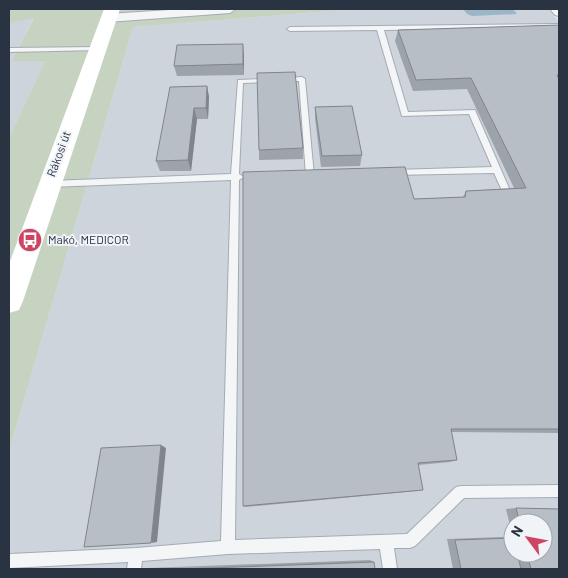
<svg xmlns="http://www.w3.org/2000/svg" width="568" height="578" font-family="Barlow,sans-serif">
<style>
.built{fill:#ced4db;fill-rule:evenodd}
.green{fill:#c7d3c1}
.water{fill:#9bb5c9}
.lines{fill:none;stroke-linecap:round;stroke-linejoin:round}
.lane-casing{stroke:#a5abb3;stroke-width:2}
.street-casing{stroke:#a5abb3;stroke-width:2}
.lane{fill:#f3f5f7;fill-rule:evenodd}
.street{fill:#f3f5f7;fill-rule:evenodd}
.secondary{fill:#fff;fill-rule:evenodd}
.wall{fill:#9da3aa;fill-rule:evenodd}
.shaded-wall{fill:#80858b}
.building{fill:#b7bec6;stroke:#80858b}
.labels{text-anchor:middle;stroke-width:4;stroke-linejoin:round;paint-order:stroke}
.street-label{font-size:12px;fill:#293341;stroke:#f0f3f7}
.poi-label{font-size:12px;fill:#293341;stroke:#f0f3f7;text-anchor:start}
</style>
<rect width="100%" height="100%" fill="#e0e4e9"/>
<g class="built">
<path d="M354,9H548L559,22V569H9V451L133,27ZM513,523H543V553H513Z"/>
<path d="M34,17L12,61H45L9,138V23Z"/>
</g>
<path class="green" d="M9,9H354L133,27L9,451V138L45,61H12L34,18L9,23Z"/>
<path class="water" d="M463,9H513L517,14L472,16L467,14Z"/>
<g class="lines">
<g class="lane-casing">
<g id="lane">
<path d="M559,24V28L384,30L408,112L475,110L512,195L508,198L504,195L494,173L392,175V171L395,170L492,167L469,114L402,116L377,30L290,31L287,29L290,27Z"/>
<path d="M97,47L99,48V50L9,52V48Z"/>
<path d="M302,77L305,79L314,176L310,179L306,176L299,81L243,83L239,174L244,177L239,180L235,540L407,534L456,487L461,486L559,485V497L464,498L415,546L410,548H394L397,569H383L380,549L228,554L142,561L141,569H127L128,562L9,568V554L136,548L221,541L231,180L50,187L46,184L50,181L231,174L238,80Z"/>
</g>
</g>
<g class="street-casing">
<g id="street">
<path d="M185,9H236L230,13L108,22L102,18L108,14Z"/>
<path d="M550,9H559V16L555,15Z"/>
</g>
</g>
<use href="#lane" class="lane"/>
<use href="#street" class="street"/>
<path class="secondary" d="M104,9H120L23,301L19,310L9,313V264Z"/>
</g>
<g class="wall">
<path d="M559,25V433L451,432L457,460L450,462L418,465L423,490L417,491L245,507L243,506L414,199L463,197L466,191L514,188L467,89L413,91L395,41L398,30Z"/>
<path d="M244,55V75L177,76L174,66Z"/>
<path d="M207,86L209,97L208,119H197L191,171H160L156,161Z"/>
<path d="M315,107L362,155L360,166L321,167L315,118Z"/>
<path d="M303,148V159L259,160V150Z"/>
<path d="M516,508L559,509V569H453L447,539L502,537L513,538L506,509ZM513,523H543V553H513Z"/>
<path d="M370,560L374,562L375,569H144L147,568Z"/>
</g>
<g class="shaded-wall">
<path d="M243,44L244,55V75L243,64Z"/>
<path d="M207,86L209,97L208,119L206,108Z"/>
<path d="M194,108L197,119L191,171L188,160Z"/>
<path d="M161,445L166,448L157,542L151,543Z"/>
</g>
<g class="building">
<path d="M559,25V75H557L559,79V429H451L457,460L418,463L423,490L243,506V172L405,167L414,199L465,197L466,191L526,188L471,78L416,80L398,30Z"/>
<path d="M243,44V64L174,66L177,45Z"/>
<path d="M295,72L303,148L259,150L257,73Z"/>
<path d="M207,86L206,108H194L188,160L156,161L170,87Z"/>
<path d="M352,106L362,155L322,156L315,107Z"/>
<path d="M161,445L151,543L84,547L101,448Z"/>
<path d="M516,508L559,509V569H531L527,553H543V523H520Z"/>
<path d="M513,538V553H517L521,569H461L455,540Z"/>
<path d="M374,562L375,569H182Z"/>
</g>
<defs>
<g id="bus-disc" transform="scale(1.25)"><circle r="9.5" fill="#ce4564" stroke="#f0f3f7"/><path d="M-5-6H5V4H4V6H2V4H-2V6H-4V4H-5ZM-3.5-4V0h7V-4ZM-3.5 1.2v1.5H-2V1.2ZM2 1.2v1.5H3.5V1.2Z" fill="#fff"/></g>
</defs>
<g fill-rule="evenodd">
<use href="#bus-disc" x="30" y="240"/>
</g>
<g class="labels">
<g class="street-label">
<text transform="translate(59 154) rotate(-70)" y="4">Rákosi út</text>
</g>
<g class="poi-label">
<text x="48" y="244">Makó, MEDICOR</text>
</g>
</g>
<rect width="568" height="578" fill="none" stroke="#293341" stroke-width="20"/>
<g transform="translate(528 538) rotate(302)"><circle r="24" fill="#f0f3f7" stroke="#a0a6ae"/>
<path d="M0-4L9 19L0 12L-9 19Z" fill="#ce4564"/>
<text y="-8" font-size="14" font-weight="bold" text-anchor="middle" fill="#293341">N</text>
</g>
</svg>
